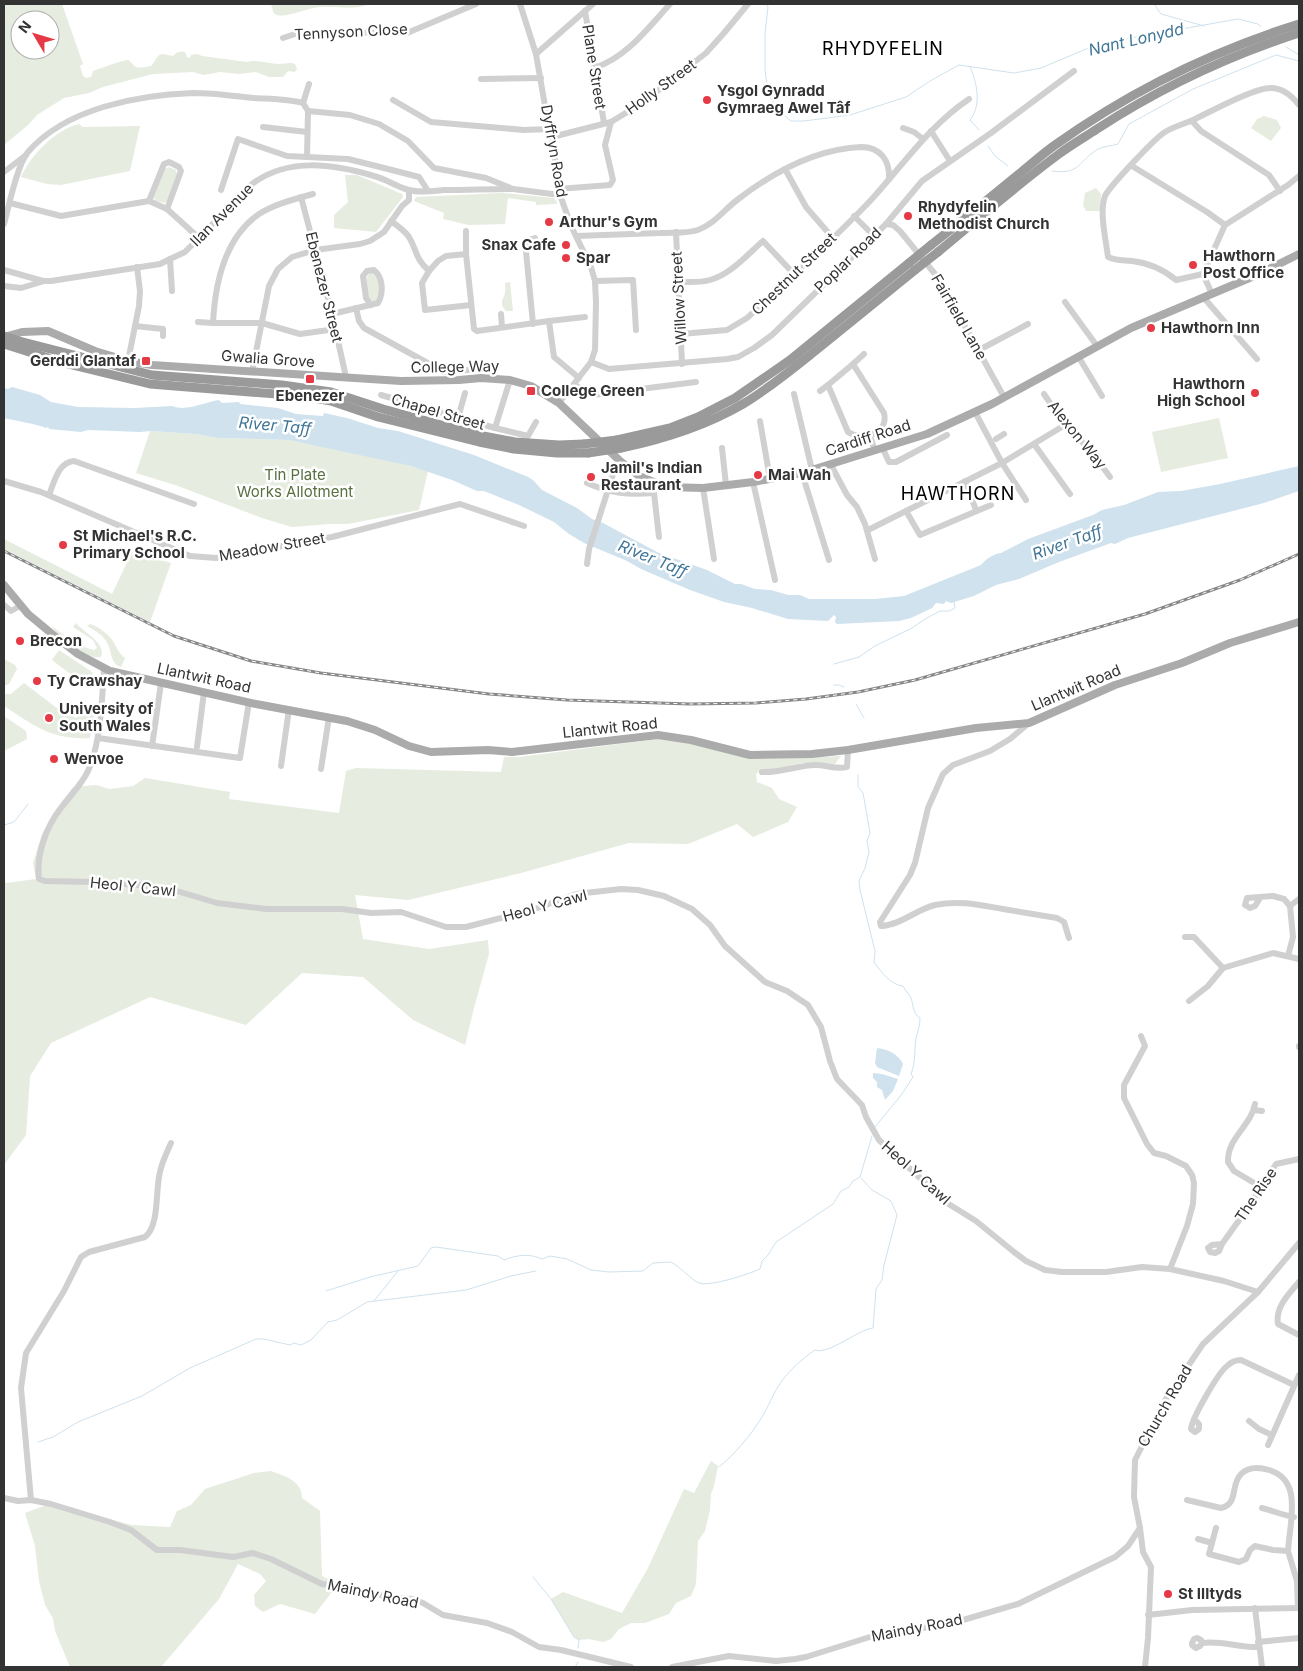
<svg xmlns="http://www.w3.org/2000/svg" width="1303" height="1671" font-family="Inter,sans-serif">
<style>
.green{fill:#e6ecdf;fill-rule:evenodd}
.water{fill:#cfe2ee}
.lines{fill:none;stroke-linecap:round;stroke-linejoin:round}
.stream{stroke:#cfe2ee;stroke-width:1}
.minor{stroke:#d0d0d0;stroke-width:6}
.major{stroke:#ababab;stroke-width:8}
.highway{stroke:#9a9a9a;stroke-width:9}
.rail-casing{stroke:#888;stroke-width:3}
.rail{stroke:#fff;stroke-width:1;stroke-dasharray:4;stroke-linecap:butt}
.highway-bridge{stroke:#9a9a9a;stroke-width:9}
.poi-dot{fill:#e63946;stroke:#fff;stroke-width:2}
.labels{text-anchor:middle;stroke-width:5;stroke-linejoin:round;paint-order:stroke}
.street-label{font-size:15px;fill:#333;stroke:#fff}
.poi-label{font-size:15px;font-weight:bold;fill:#333;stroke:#fff;text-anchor:start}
.park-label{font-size:15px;fill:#56703f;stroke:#fff}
.water-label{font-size:16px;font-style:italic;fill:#3f7597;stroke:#fff}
.quarter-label{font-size:18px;letter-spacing:1px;fill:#000;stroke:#fff}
</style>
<rect width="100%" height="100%" fill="#fff"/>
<g class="green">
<path d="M4,4H62L83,64L80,66L83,76L86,78L91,77L93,71C98,69 126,59 128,60C129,60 134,65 134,66C139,69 145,67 151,66L159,55L163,54L173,56C176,52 180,51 185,52L187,57L190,58L191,55L197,54L202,56L247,62C257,59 269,64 279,64C285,64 290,62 295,64L297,69L295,72L288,71L283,77H269L256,72L239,74L220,72L204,75L193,72L153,74L103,87L89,93L64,98L37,115L28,125L4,145ZM20,20H50V50H20Z"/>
<path d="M271,4H370C350,12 334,4 313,8C304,10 282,19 275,14C273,13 272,7 271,4Z"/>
<path d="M1264,116L1277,120L1281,128L1271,141L1251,128L1257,119Z"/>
<path d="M79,124L83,127L140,126L130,171L61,185L47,184L21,177C30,156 56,129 79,124Z"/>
<path d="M169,167L176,170L177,174L167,201L165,203L155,201L154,197L165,169Z"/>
<path d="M345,175H357L402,194L403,197L376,232L334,228V215L348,202Z"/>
<path d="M1096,188L1101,194L1100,211H1086L1083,205L1085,193Z"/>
<path d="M502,193L554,198L557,202V204L536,205V202L508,198L505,224L469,225L443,219L444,213L414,201L416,197Z"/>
<path d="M371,272L377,275L381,293L380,298L374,302C365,298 362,278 371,272Z"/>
<path d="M510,282L513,311H506C498,302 504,300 505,292C506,289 505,286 505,283Z"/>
<path d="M1219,418L1228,458L1161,472L1152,432Z"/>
<path d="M150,431L195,434L218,438L289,440L365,455L411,466L428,471L419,510L348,524H330L292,527L262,518L178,486L136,473Z"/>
<path d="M4,539L112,594L132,552L171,563L150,622L4,549Z"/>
<path d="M76,623C83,632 107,643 101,657C90,661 57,637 52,626C66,637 76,646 94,650L97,648L93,640L73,627Z"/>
<path d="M90,624C99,627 107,633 113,641C117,647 118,653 125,658L121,667C109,663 113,651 106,641C102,634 94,630 87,626Z"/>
<path d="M59,650L92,672L93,677C77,682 64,669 52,660Z"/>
<path d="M4,659L15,665L17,669L9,684L4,686Z"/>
<path d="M24,683L58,709L76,718L95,708L90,738C51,740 35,726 4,706V694H11Z"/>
<path d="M4,716L26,731L27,739L4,751Z"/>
<path d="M658,739L688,743L749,758H803L841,756L835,764L802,763L774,769H762L756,774L757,782L772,788L779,799L797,807L788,822L753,837L737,824L688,844L629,843L521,873L408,900L355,895L363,939L429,949L488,940L489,954L474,1008L465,1045L413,1020L363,977L302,973L246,1025L150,997L51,1043L30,1076L26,1135L4,1165V877L6,883L36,879L33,863L42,834L54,812L73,787L96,785L110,789L133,786L145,778L230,792L229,799L339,813L346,771L356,768L501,772L504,757H519Z"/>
<path d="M711,1461L718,1466L714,1486L711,1494L710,1510L705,1531L698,1541L696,1584L691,1596L676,1603L669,1614L645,1623H631L619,1629L611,1639L603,1642L589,1639L579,1640L574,1637L551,1599L563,1592L622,1613L648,1568L684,1489L694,1493Z"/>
<path d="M271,1471C285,1476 302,1481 302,1498L320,1511L322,1576L338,1584L315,1614L280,1604L263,1612L255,1606L254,1595L266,1581L260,1574L238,1564L219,1599L161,1667H70L55,1631L53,1618L45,1605L39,1581L35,1546L25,1513L49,1504L132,1525L170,1527L177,1511L191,1505L205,1489L254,1473Z"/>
</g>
<g class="water">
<path d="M12,387L40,395L51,402L78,407L135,408L172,406C187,412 204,402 219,400L222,403L239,402L240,404L278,408L296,414L323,416L324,413L347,418L378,428L398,431L474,455L528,477L533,480L542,490L577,508L592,519L603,523L659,553L707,570L735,584H741L755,589L771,590L788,595H800L809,599H875L904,596L981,565C986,559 993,554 1001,553L1028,539L1093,515L1102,510L1124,505L1158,492L1181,491L1220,484L1299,466V491L1264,503L1128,538L1115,544L1111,543L1059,562L1019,579L996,585L974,596L951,603L946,601L944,604L936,603L932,608L911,618L899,621L837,624L835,622L836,617L834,615L828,621L788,619L752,608L724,602L690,590L641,569L627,561L584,543L569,534L554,522L519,505L484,491H477L452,480L411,466L289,440L218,438L195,434L150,431L140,432L88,430L81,432L49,429L48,427L46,428C41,425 12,420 4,418V388L8,389Z"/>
<path d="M877,1048C889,1050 897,1053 903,1064L899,1076L877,1067L875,1063Z"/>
<path d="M873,1073L882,1074L898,1079L893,1091L885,1100L882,1090L877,1087V1082L873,1078Z"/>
</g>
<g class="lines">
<g class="stream">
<path d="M766,4L768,7L765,33V70L768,94L779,111L791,121H804L850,115L906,97L930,81L959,65L1014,73L1041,68L1098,44L1136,37L1238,19L1258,24L1261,27"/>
<path d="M1154,4L1161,14L1204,26"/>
<path d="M1286,47L1299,55"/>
<path d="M970,66C977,84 982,104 970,120L979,130"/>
<path d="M988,146L995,156L1008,166"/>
<path d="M1052,171C1081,175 1078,161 1098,149C1104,146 1112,146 1118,144L1129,124L1193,89L1276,55L1299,61"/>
<path d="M834,664L859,657L875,646L912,628L925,619L940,611H949L955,608L954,602"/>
<path d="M834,685H839L844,687"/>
<path d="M856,704L864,718"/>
<path d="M858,775V787L863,793L870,833L867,841L869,852L865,868L859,881L860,890L875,951L874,962C881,972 891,985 903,986C905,990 909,994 911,998C914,1006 912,1013 920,1018C920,1026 918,1030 916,1038C914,1051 916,1061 911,1074L913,1077L902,1094L875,1127"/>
<path d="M4,825L14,822L28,804"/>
<path d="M326,1291L370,1277L418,1266L431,1248L436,1247L498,1256L504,1260C517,1255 529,1253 542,1259L550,1256L567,1259L591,1270L609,1272L643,1271L653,1263L671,1262C679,1266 693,1281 699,1283C710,1287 749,1274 760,1269L762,1261L768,1255L776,1242L833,1204L841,1191L849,1187L853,1181L860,1177L872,1136"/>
<path d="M374,1301L398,1271"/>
<path d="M38,1442L53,1437L78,1422L142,1396L190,1368L256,1339H264L290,1345L294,1343L301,1345L311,1340L328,1322L337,1320L367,1302L466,1290L511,1276L536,1271"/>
<path d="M719,1467C735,1454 751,1435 762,1417C769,1406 773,1393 781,1382C790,1370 802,1359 815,1350C829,1355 859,1329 873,1328L876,1289L882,1280L884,1265L897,1215L891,1201L872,1190L861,1178"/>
<path d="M533,1577L551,1599L574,1637L579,1640L578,1648"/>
<path d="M575,1667L578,1662"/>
</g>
<g class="minor">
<path d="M520,4L536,54L549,129L552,137L560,195L572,228L591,267L595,281L596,302L595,350L591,362L559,403"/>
<path d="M585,11L604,123"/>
<path d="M283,38L301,32L407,33L476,4"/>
<path d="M536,54L593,4"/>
<path d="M594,68C626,58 648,28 670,4"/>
<path d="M481,79L541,78"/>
<path d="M393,100L431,122L524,130L549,129"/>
<path d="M308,111L350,115L379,124L408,141L434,168L486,178L513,189L560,195"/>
<path d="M1192,121L1201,131L1269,175L1280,191"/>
<path d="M263,127L307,132"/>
<path d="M903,128L914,132L923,139"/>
<path d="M931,131L950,161"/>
<path d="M552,137L611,122L642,103L706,53L724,33L748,4"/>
<path d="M307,157L308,111L303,103L309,84"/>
<path d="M1132,166L1207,212L1225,225"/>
<path d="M785,169L806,207L832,237"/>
<path d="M4,172L26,155"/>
<path d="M558,189L610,185L613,180L605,145L611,122"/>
<path d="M221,190L238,139L287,156L348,159L388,169L419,177L428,191"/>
<path d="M301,197L332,314L346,377"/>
<path d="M149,201L164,164L169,162L179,167L181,171L167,209"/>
<path d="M10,203L61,216L149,201L167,209L199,238"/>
<path d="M854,216L873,235"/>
<path d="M391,221C398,226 405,231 409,237C418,252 414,257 429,271"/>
<path d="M4,224C9,206 17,165 28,152C66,108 138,95 193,93C213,93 234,96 254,98C269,99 288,99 303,103"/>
<path d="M886,224L893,225L900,231L939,279L1004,397"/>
<path d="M466,231V254L474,329L477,331L549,321L554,357L579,378"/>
<path d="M676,232L682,364"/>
<path d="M576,236C604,235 632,234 660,233C672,232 686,234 698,230C713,225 724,210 737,200C772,173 815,149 861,147C880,147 890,160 889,179"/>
<path d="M466,254L446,256L438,261L429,271L422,283L425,310L471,305"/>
<path d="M170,259L172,291"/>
<path d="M4,270L43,281H51L160,264L170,259L185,252L252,184C288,157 333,164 374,176C386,179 397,187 409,190C420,193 433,191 444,190C467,190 490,189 513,189"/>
<path d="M1203,274L1176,280C1163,269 1149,263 1132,261C1122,260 1117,261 1108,257C1106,240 1099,212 1105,196C1109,187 1155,138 1165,132C1173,127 1184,124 1193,120C1210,112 1253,88 1271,88C1283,88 1292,96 1299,105"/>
<path d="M595,281L633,280L636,330"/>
<path d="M679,282C689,282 700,283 710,280C731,274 747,255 763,241L794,274"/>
<path d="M4,286L21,288L41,282"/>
<path d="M1212,294L1203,274L1225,225L1288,185L1299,176"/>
<path d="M1204,298L1257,359"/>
<path d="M1065,302L1097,346"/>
<path d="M356,308L359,321L364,328L444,372L469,370"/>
<path d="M332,314L378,303C384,293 383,277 374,270L367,271L363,276L366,298L371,305"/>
<path d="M501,314L502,327"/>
<path d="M549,321L585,317"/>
<path d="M198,322L213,323H262L300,334L336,329"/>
<path d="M213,323C215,284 224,238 259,214C275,204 295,199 313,194"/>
<path d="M533,324L525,241L535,238"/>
<path d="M135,326L163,329V336"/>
<path d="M681,334L727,330L747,318C789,280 832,241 871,200C903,165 929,126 969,99"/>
<path d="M979,350L1028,324"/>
<path d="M1078,356L1102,396"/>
<path d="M128,361L139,306L140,291L137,267"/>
<path d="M591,362L609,369L727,359L738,357L754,348L772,335L886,224L922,181L991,133L1074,71"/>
<path d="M853,364L884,413C889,433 863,442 848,432L828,385Z"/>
<path d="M853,364L864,354"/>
<path d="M252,372L269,286L278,269L292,257L315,250L360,244L370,241L384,232L402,206L409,200V190"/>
<path d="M574,384L586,393L593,395L696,382"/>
<path d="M820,391L828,385"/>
<path d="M794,394L812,470"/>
<path d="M1044,394L1065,425L1091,451L1110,477"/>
<path d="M381,395L495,428L528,436L536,422"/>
<path d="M975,412L1002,463L1026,500"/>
<path d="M458,418L465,393"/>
<path d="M760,421L770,479"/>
<path d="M495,428L510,380"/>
<path d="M870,436L875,451"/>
<path d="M996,439L1004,434"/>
<path d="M1034,444L1070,494"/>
<path d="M722,448L726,485"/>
<path d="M883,449L889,462H896L947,435"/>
<path d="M831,465L847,495L857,507L865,524L875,559"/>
<path d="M802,473L829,560"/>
<path d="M4,481L41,492L190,556L216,558L332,537L460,504L524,526"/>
<path d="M965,481L976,510"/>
<path d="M753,482L775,580"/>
<path d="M587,483C612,494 627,495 654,493L659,537"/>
<path d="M703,488L714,559"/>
<path d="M49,495C54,483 58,462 74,461L194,504"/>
<path d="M906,511L920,535L991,505"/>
<path d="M868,530L1002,463L1065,425"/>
<path d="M587,564L589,549L615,468L619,460"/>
<path d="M4,605L11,611L20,606"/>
<path d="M104,668C102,700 101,742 88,771C82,784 70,796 61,808C46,827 36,855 39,879L45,881L94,882L140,885L177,891L217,903L266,909H342L371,913L401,912L446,927H466L532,910L576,894L621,889L638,890L664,896L692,909L710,925L725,946L765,982L787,991L808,1005L821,1027L830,1061L837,1079L862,1105L866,1117L879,1140L947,1203L976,1221L1014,1252L1026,1261L1045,1270L1062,1272H1106L1142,1267L1170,1269"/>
<path d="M1029,723L1010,739L990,751L953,765L943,774L928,808L915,863L910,875L880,922L881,926C901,925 917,909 935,905C959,900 980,905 1003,909C1021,912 1039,915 1057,918L1064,922L1069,938"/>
<path d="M98,738L240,758L249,702"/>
<path d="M152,746L161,683"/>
<path d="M197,747L204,692"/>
<path d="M281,766L289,709"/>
<path d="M321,769L329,717"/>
<path d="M762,772C781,773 798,765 816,765C826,765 838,770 847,767L848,750"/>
<path d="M1260,898L1255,906L1250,908L1245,905L1247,898L1273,896L1284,899L1290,906L1293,937L1288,956"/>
<path d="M1290,906L1299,899"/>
<path d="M1185,937H1194L1223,968L1273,953L1299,959"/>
<path d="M1189,1001L1208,986L1223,968"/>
<path d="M1141,1036L1145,1046L1124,1085V1098L1147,1144L1154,1153L1166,1156L1186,1166L1192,1175L1194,1183L1193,1204L1187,1226L1170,1269L1224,1281L1258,1292"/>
<path d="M1299,1047V1046"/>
<path d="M1255,1104C1251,1126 1227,1138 1228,1162L1234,1171L1261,1187"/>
<path d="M1254,1110L1262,1111"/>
<path d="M1222,1244L1212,1245L1208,1248L1210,1252L1215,1253L1219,1251L1222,1244L1252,1202L1276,1164L1299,1159"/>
<path d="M1299,1282C1289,1294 1275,1307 1278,1324L1299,1335"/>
<path d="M1194,1419L1199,1424V1429L1195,1432L1191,1429C1192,1418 1218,1373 1227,1366C1231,1362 1236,1360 1241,1360L1294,1385"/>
<path d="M1249,1421L1259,1429L1272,1435"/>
<path d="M1268,1445L1299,1375"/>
<path d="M4,1498L18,1501L31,1500L51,1504L110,1522L131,1530L157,1550H180L233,1557L253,1553L271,1559L322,1584L361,1590L388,1597L413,1599L423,1603L443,1615L487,1623L512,1632L539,1647L561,1650L631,1667"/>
<path d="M31,1500L21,1388L26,1353L64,1291L81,1257L89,1252L145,1237C160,1225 155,1190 160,1172C162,1162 167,1152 171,1143"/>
<path d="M1187,1500L1221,1508C1239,1504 1230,1485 1241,1474C1249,1466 1259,1467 1269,1470C1303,1480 1290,1520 1288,1551"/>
<path d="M1262,1508C1274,1511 1282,1515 1294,1517"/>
<path d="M1216,1528L1209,1554L1239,1562L1246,1559L1250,1550L1255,1546L1273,1550L1288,1551L1297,1581L1298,1608"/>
<path d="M1198,1539L1212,1543"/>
<path d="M1255,1608L1262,1667"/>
<path d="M1148,1615L1192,1610L1299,1608"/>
<path d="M1258,1642L1299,1638"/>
<path d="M1202,1643L1200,1646L1196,1648L1192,1645V1643L1194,1639L1197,1638L1201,1640L1202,1643C1222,1640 1239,1648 1259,1647"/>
<path d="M672,1667L729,1656L776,1661L795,1659L806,1657L873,1636L903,1632L963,1620L1018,1604L1115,1557L1128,1546L1140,1528"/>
<path d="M1145,1667L1148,1638L1151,1567L1143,1552L1140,1528L1134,1497L1135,1460L1167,1397L1203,1344L1258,1292L1299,1243"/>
</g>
<g class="major">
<path d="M4,337L22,332L48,331L95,351L128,361L152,365L401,381L459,380L481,378L510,380L531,386L559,403L619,460L639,476L666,487L703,488L753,482L802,473L927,434L992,404L1131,328L1259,274L1299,254"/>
<path d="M4,585L28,614L57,638L78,654L110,671L256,704L347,721L375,730L409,746L431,752L488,750L512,752L658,735L691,740L750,755L812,754L848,750L976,728L1029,723L1115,685L1182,663L1230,643L1299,622"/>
</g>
<g class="highway">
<path d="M931,245C959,223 986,201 1014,178C1028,167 1041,155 1055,145C1129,92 1213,51 1299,24"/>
<path d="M938,252C978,219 1017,185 1059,154C1071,145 1085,137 1097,129C1160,88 1228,56 1299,33"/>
<path d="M19,341L152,375L282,385L331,392L383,409L478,435L515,442L559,445L584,444"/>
<path d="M4,344L64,363L150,384L302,396L331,401L378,417L479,442L514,449L557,453H588"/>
<path d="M617,440L670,428L698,417L735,398L790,360L909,263"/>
<path d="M621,448C664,439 705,426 743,404C770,388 795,367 820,347C852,321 883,296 915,270"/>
</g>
<g class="rail-casing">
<path id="rail" d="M4,551L174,636L251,661L321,673L489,694L567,700L690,704L756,703L806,699L858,692L915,680L1145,614L1240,580L1299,554"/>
</g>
<use href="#rail" class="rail"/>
<g class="highway-bridge">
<path d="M909,263L931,245"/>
<path d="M915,270L938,252"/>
<path d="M4,336L19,341"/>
<path d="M584,444L617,440"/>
<path d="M588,453L621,448"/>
</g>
</g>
<g class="poi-dot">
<circle cx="707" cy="100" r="5"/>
<circle cx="908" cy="216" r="5"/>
<circle cx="549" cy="222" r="5"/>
<circle cx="566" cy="245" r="5"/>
<circle cx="566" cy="258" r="5"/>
<circle cx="1193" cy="265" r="5"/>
<circle cx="1151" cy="328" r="5"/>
<rect x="141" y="356" width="10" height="10" rx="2.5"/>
<rect x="305" y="374" width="10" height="10" rx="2.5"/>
<rect x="526" y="386" width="10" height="10" rx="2.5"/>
<circle cx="1255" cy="393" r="5"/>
<circle cx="758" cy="475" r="5"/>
<circle cx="591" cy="477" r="5"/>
<circle cx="63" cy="545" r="5"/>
<circle cx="20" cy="641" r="5"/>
<circle cx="37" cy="681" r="5"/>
<circle cx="49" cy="718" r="5"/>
<circle cx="54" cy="759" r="5"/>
<circle cx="1168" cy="1594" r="5"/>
</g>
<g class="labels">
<g class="street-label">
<text transform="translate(351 32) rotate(-3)" y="5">Tennyson Close</text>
<text transform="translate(594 67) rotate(81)" y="5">Plane Street</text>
<text transform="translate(661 87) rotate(-36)" y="5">Holly Street</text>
<text transform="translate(554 151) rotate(80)" y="5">Dyffryn Road</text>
<text transform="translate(222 215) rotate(-45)" y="5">Ilan Avenue</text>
<text transform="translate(848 260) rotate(-44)" y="5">Poplar Road</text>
<text transform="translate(794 274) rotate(-44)" y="5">Chestnut Street</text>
<text transform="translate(324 287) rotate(76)" y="5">Ebenezer Street</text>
<text transform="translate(679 298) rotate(-93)" y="5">Willow Street</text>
<text transform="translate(959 317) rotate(60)" y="5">Fairfield Lane</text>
<text transform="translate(268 359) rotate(4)" y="5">Gwalia Grove</text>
<text transform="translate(455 367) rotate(-1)" y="5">College Way</text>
<text transform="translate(438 412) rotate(16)" y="5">Chapel Street</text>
<text transform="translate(1077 435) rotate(51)" y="5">Alexon Way</text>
<text transform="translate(868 438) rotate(-18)" y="5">Cardiff Road</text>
<text transform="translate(272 547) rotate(-10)" y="5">Meadow Street</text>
<text transform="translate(204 678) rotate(12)" y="5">Llantwit Road</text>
<text transform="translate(1076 688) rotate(-23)" y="5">Llantwit Road</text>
<text transform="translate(610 728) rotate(-6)" y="5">Llantwit Road</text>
<text transform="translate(133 887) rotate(6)" y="5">Heol Y Cawl</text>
<text transform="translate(545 906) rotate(-15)" y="5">Heol Y Cawl</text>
<text transform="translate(916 1173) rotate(42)" y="5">Heol Y Cawl</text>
<text transform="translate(1256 1195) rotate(-56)" y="5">The Rise</text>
<text transform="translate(1165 1406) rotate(-60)" y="5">Church Road</text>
<text transform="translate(373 1594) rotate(12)" y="5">Maindy Road</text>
<text transform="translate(917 1628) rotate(-11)" y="5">Maindy Road</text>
</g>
<g class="poi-label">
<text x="717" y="96">Ysgol Gynradd<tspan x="717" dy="17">Gymraeg Awel Tâf</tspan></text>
<text x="918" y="212">Rhydyfelin<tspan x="918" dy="17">Methodist Church</tspan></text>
<text x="559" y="227">Arthur's Gym</text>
<text x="556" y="250" text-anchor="end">Snax Cafe</text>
<text x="1203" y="261">Hawthorn<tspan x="1203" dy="17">Post Office</tspan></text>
<text x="576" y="263">Spar</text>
<text x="1161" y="333">Hawthorn Inn</text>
<text x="136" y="366" text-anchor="end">Gerddi Glantaf</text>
<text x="1245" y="389" text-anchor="end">Hawthorn<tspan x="1245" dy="17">High School</tspan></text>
<text x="541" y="396">College Green</text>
<text x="310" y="401" text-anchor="middle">Ebenezer</text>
<text x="601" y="473">Jamil's Indian<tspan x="601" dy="17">Restaurant</tspan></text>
<text x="768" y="480">Mai Wah</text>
<text x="73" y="541">St Michael's R.C.<tspan x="73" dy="17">Primary School</tspan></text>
<text x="30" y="646">Brecon</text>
<text x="47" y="686">Ty Crawshay</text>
<text x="59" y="714">University of<tspan x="59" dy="17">South Wales</tspan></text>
<text x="64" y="764">Wenvoe</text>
<text x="1178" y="1599">St Illtyds</text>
</g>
<g class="park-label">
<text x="295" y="480">Tin Plate<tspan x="295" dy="17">Works Allotment</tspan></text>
</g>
<g class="water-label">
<text transform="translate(1136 39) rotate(-13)" y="6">Nant Lonydd</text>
<text transform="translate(275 425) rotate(5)" y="6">River Taff</text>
<text transform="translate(1067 542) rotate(-20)" y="6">River Taff</text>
<text transform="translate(653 558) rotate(22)" y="6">River Taff</text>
</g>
<g class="quarter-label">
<text x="883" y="55">RHYDYFELIN</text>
<text x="958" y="500">HAWTHORN</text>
</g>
</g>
<rect width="1303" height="1671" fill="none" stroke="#333333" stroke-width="10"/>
<g transform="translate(35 35) rotate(308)"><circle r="24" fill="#ffffff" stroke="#adadad"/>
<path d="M0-4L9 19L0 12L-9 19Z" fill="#e63946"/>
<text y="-8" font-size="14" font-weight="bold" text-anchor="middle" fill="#333333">N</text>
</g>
</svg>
